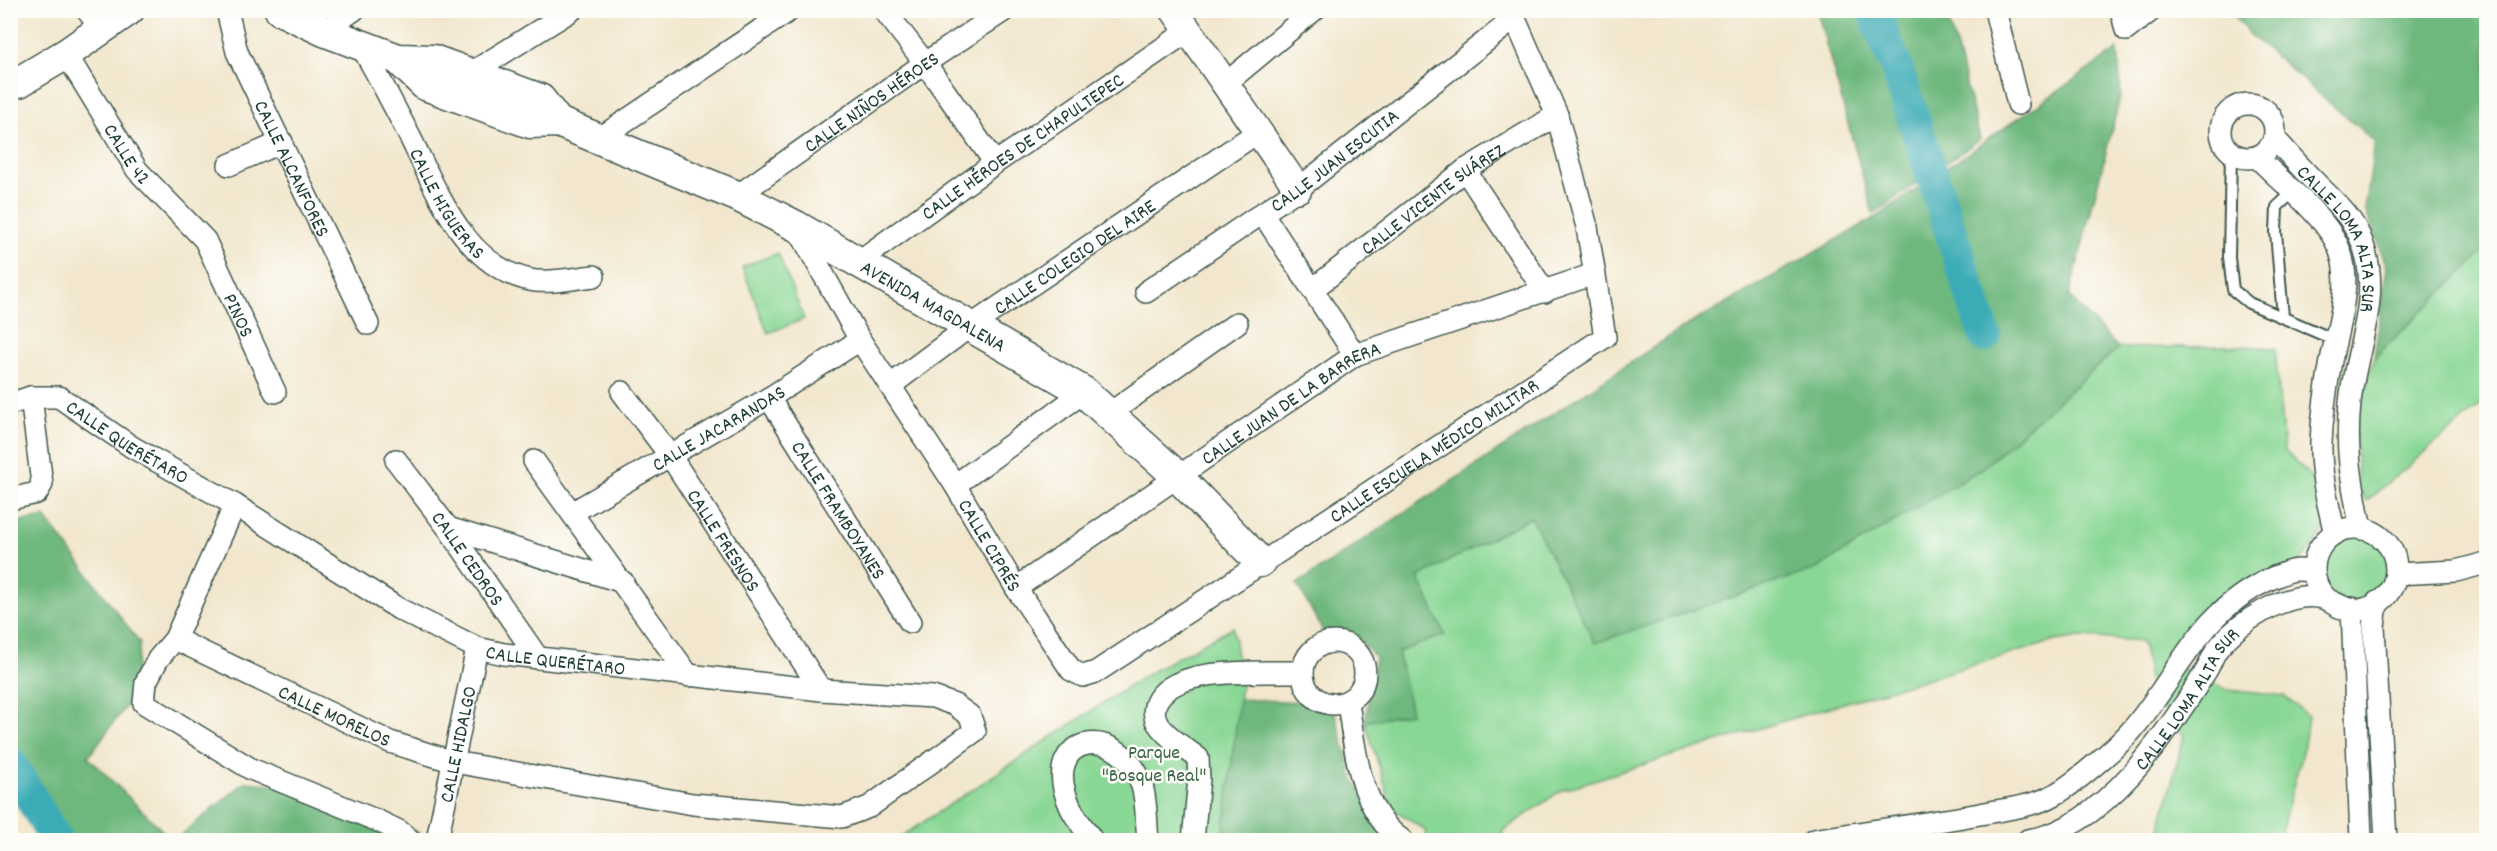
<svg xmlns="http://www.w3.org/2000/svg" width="2497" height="851" font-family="Dekko,sans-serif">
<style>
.green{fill:#89d795;stroke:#548a64;stroke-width:1.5}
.forest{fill:#6eb87e;stroke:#467a59;stroke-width:1.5}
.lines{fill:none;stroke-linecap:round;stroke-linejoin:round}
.river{stroke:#3aabb6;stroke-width:33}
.service-casing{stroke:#3f564b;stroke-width:14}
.minor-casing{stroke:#3f564b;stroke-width:24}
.tertiary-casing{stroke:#3f564b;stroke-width:30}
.secondary-casing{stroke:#3f564b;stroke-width:33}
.service{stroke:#fff;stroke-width:10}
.minor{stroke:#fff;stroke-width:21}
.tertiary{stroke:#fff;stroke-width:27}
.secondary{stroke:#fff;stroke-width:30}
.labels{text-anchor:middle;stroke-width:5;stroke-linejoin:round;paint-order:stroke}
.street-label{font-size:20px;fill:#1f3d34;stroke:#fdfcf7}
.park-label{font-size:20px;fill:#3a644c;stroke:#fdfcf7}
</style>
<rect width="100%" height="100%" fill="#fdfcf7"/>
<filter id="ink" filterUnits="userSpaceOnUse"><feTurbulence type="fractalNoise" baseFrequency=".0167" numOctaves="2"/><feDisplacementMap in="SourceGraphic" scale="12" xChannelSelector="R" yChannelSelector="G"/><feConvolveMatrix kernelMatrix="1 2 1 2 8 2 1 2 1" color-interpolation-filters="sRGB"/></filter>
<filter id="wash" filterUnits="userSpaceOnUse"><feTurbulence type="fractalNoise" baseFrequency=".008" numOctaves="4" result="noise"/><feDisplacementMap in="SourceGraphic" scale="24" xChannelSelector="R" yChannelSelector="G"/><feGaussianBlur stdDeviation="1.35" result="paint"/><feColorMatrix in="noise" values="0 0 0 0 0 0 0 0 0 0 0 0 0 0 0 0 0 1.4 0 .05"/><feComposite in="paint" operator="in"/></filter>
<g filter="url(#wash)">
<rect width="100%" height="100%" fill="#f2e7ce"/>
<g class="green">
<path d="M2486,249V401L2366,501L2358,487L2355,427L2374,358Z"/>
<path d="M778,253L804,319L768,333L742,267Z"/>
<path d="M2238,346L2275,348L2284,450L2316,482L2324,531L2301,561L2169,663L2228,690L2284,696L2308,716L2304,745L2279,840H2157L2184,736L2152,694L2142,641L2081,637L2055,641L1800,716L1562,790L1503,831L1501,840H1426L1425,830L1392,808L1365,722L1411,713L1398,652L1418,577L1532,517L1595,643L1981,469L2118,348Z"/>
<circle cx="2355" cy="568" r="34"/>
<path d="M1233,627L1241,686L1223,840H896L1149,673Z"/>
</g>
<g class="forest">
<path d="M1817,11H1944L1955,41L1980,139L1873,214Z"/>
<path d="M2231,11H2486V249L2374,358L2387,267L2365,209L2375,142L2247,32Z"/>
<path d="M2118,49L2121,94L2069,296L2118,348L1981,469L1816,569L1595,643L1531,517L1418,577L1445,635L1398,652L1411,713L1365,722L1375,657L1355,635L1324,633L1297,584L1681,329L1873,219Z"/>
<path d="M45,517L140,643L132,698L88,757L172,840H64L41,813L11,769V523Z"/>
<path d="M1239,699L1305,702L1335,713L1352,775L1387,840H1223Z"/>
<path d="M245,782L273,784L418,832L420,840H175Z"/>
</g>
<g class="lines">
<g class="river">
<path d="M1873,10L1897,69L1985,336"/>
<path d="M10,763L56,840"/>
</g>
</g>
</g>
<g filter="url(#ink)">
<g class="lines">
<g class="service-casing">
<g id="service">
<path d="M2231,152L2229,258L2233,290L2249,303L2335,340"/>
<path d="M2283,317L2276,232L2277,207L2292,193"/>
</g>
</g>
<g class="minor-casing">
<g id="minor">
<path d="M87,10L101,29"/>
<path id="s1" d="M227,10L237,52L368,324"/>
<path d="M884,10L925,63L995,163"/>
<path d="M1995,10L2018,104"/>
<path d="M2121,10L2126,30L2152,10"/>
<path d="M324,31L354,10"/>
<path id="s2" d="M360,44C378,75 394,106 410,137C437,191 464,266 530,280C547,284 577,278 594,276"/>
<path id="s3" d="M66,54L137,170L205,240L275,392"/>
<path d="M471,73L572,10"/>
<path d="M1225,84L1314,10"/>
<circle cx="2248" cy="131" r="27"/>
<path d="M600,138L790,10"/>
<path id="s4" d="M2275,139C2288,153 2301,168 2315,182C2334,201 2353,217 2362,242C2383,296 2355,349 2350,403C2345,451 2352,483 2361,529"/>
<path d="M2257,157C2281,182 2318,210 2335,240C2356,277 2338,323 2331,361C2326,388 2322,416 2321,443C2320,474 2328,504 2335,534"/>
<path d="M229,165L282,142"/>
<path d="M1465,170L1545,292"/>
<path id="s5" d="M737,196L925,63L1005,10"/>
<path d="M1263,214L1355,355"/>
<path id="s6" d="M798,229L860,340L955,485L1016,588L1071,670L1083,676L1096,672L1605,337L1587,227L1557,115L1511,10"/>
<path id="s7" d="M858,262L995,163L1188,31"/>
<path id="s8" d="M1313,289L1465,170L1557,115"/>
<path id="s9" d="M1146,292L1298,189L1514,19"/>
<path id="s10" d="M891,385L969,327L1258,132"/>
<path id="s11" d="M622,392L671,457L821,690"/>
<path id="s12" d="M769,398L910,622"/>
<path id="s13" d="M10,404L31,397H59L132,447L235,505L399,609L477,648L504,654L821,690L933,697L955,705L970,716L975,731L869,807L842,817L693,804L454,762L390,742L175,639"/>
<path d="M1110,413L1237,323"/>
<path id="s14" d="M396,460L448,528L538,658"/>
<path d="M534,461L689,676"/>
<path d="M955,485L1084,392"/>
<path d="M10,499L37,493L42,484L31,397"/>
<path d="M235,505L175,639L158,659L146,682L144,703L251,769L378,821L399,831L410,840"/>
<path id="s15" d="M573,512L769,398L860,340"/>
<path d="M448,528L623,582"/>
<circle cx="2355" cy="569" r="41"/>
<path d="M2396,574L2456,571L2486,563"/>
<path id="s16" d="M1016,588L1355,355L1594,274"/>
<path d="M2377,602L2374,627L2386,840"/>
<path d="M2352,608L2361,840"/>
<circle cx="1334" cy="673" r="31"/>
<path d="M1348,701C1354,748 1360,812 1402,840"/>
<path id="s17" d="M437,840L477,648"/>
<path d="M1092,840C1085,829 1075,818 1070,806C1037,733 1122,721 1142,786C1147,802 1146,823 1148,840"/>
<path d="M1193,840L1199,779L1198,758C1185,748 1168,738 1159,725C1153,718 1153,707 1158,699C1180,665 1265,673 1303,672"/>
<path d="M1814,840C1869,831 1925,824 1980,814C2004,809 2033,807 2054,795C2073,785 2117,747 2131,731C2179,675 2198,612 2270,579C2287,572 2294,567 2313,572"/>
<path id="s18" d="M2028,840C2104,829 2168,732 2206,671C2211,663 2213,654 2219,647C2239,622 2285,592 2318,597C2326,598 2336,604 2344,607"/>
</g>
</g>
<g class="tertiary-casing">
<path id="tertiary" d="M1174,10L1298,189"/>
</g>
<g class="secondary-casing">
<g id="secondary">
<path d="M280,10L324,31L398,59L433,60L540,99L558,122"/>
<path id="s19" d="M398,59L425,85L530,123L558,122L737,196L796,226L1084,392L1177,476L1260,562"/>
<path d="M10,81L19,82L66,54L129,10"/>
</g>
</g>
<use href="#service" class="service"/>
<use href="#minor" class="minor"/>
<use href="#tertiary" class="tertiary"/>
<use href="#secondary" class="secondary"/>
</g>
</g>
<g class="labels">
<g class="street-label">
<text dy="7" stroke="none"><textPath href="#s5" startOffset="164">CALLE NIÑOS HÉROES</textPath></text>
<text dy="7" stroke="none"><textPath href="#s7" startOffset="201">CALLE HÉROES DE CHAPULTEPEC</textPath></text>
<text dy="7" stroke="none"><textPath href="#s3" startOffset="117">CALLE 42</textPath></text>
<text dy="7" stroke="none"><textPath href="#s9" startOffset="230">CALLE JUAN ESCUTIA</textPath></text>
<text dy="7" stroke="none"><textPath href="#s1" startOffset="172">CALLE ALCANFORES</textPath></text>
<text dy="7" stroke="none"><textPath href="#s8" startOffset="150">CALLE VICENTE SUÁREZ</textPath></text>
<text dy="7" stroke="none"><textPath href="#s2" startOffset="182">CALLE HIGUERAS</textPath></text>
<text dy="7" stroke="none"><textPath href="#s4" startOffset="123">CALLE LOMA ALTA SUR</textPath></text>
<text dy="7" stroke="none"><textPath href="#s10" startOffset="224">CALLE COLEGIO DEL AIRE</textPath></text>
<text dy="7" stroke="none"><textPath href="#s19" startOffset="596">AVENIDA MAGDALENA</textPath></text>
<text dy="7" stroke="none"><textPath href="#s3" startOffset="316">PINOS</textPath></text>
<text dy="7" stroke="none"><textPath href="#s16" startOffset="332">CALLE JUAN DE LA BARRERA</textPath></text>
<text dy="7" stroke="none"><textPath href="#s15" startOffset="168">CALLE JACARANDAS</textPath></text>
<text dy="7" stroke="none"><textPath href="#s13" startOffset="132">CALLE QUERÉTARO</textPath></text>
<text dy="7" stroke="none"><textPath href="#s6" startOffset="950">CALLE ESCUELA MÉDICO MILITAR</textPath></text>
<text dy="7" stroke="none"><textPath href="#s12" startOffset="132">CALLE FRAMBOYANES</textPath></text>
<text dy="7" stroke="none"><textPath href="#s11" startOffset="180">CALLE FRESNOS</textPath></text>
<text dy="7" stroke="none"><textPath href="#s6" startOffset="370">CALLE CIPRÉS</textPath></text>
<text dy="7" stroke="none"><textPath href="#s14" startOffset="122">CALLE CEDROS</textPath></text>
<text dy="7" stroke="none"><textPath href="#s13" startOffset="618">CALLE QUERÉTARO</textPath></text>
<text dy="7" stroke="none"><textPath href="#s18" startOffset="219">CALLE LOMA ALTA SUR</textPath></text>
<text transform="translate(335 715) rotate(25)" y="7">CALLE MORELOS</text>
<text dy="7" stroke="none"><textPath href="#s17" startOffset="98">CALLE HIDALGO</textPath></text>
</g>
<g class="park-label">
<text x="1154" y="758">Parque<tspan x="1154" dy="23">"Bosque Real"</tspan></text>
</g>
</g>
<rect width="2497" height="851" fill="none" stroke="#fdfcf7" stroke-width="36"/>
</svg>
